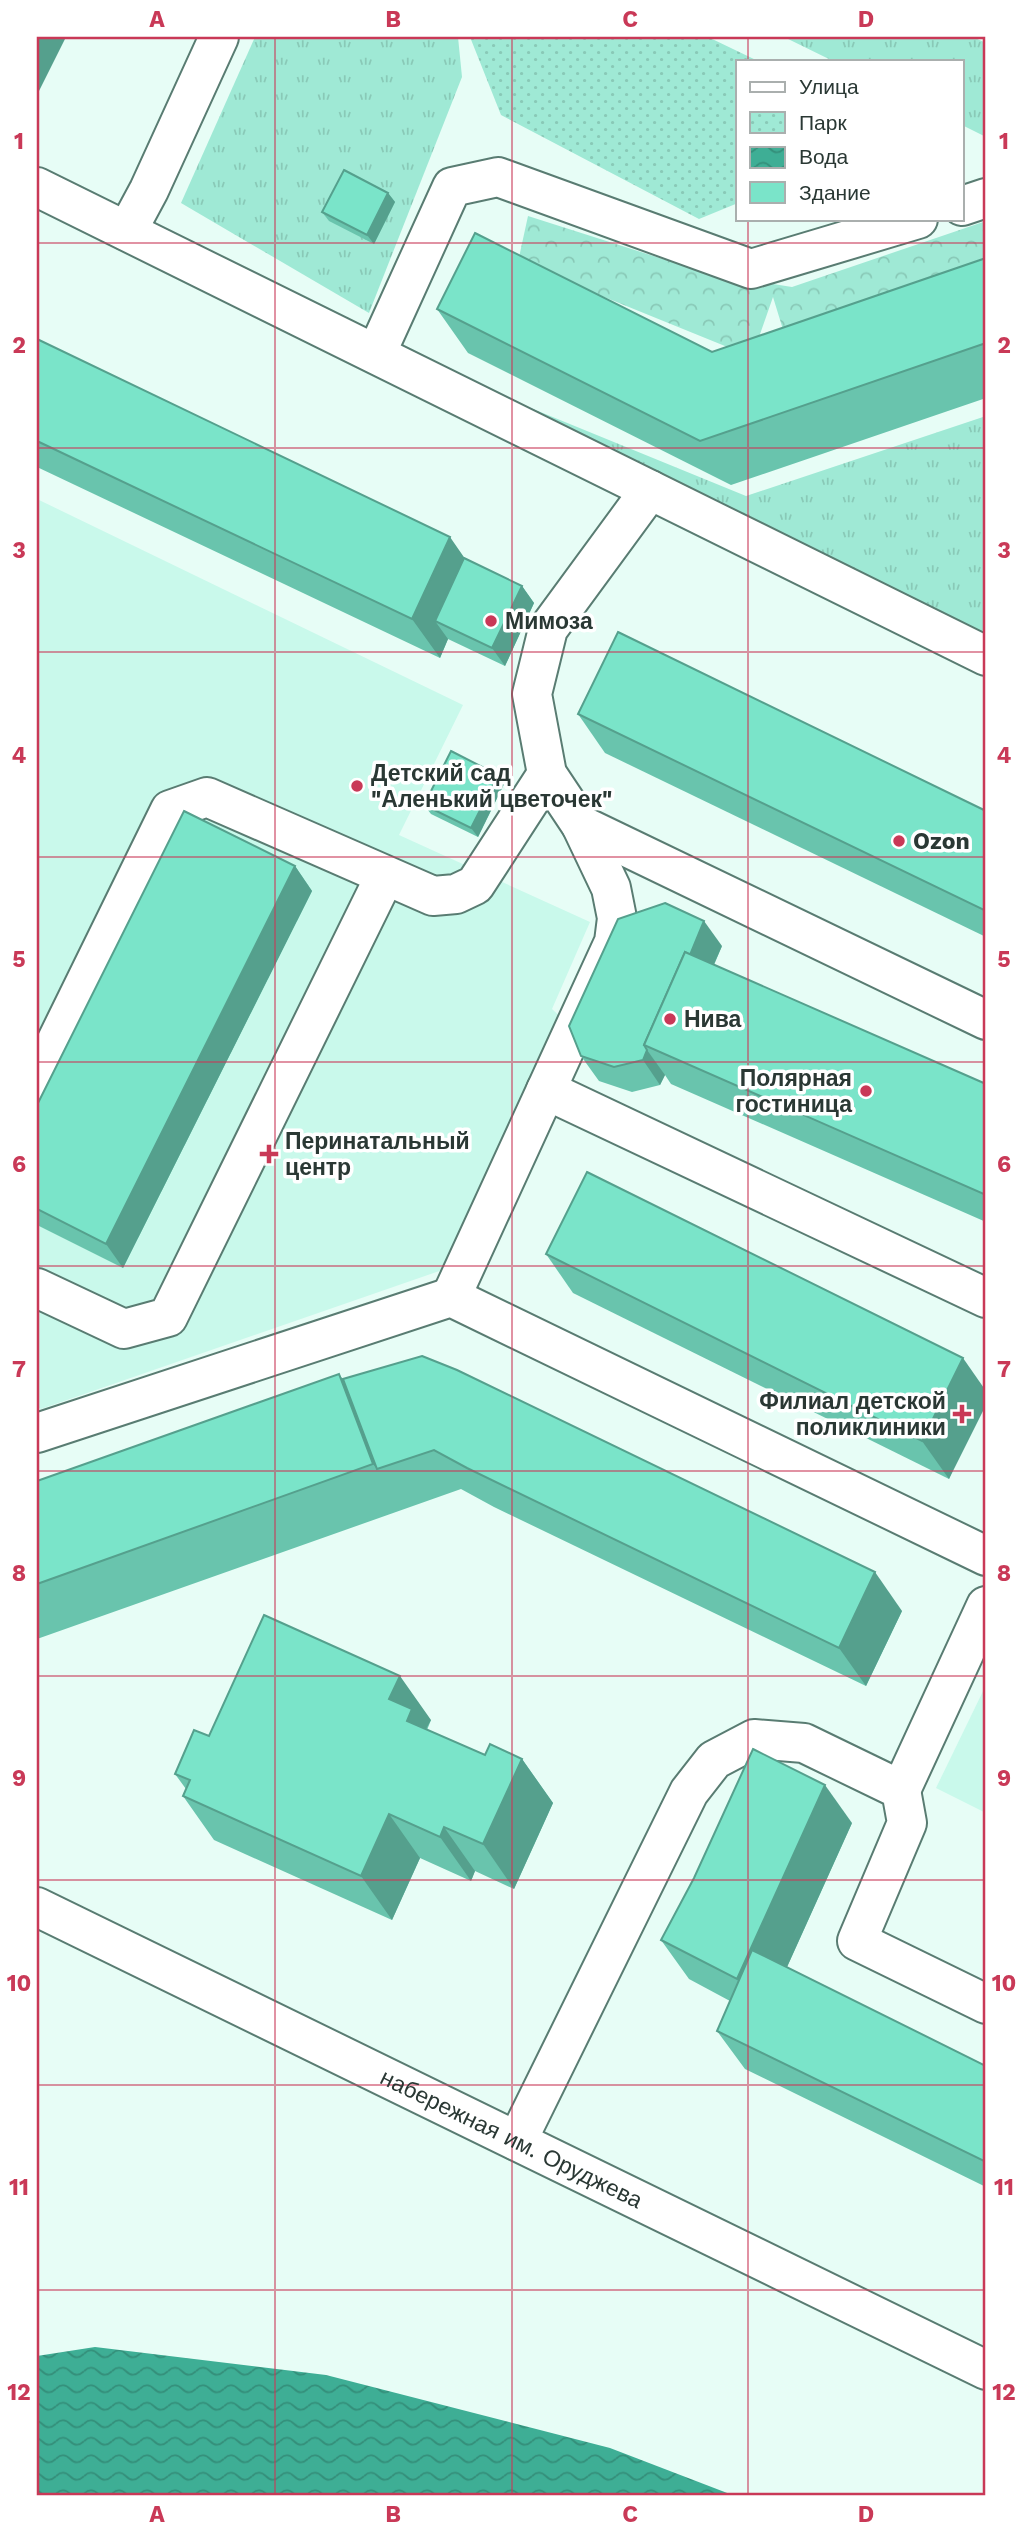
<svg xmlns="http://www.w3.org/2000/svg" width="1023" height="2533" font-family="'Work Sans',sans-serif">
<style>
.built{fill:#c9f9eb}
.grass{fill:url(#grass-tufts)}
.forest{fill:url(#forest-crowns)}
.park{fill:url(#park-dots)}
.water{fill:url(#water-waves)}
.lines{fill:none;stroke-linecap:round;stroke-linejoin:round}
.minor-casing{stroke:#597c72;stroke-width:42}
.minor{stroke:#fff;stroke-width:38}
.wall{fill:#69c4ad}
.shaded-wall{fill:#55a08d}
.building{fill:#7ae4c9;stroke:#55a08d;stroke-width:2}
.grid{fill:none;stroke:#c93957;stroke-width:2;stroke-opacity:0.55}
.poi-dot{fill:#c93957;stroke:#fff;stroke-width:2.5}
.labels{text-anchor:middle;stroke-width:7;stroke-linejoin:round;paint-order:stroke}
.poi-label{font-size:23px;font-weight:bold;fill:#2a3834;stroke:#fff;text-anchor:start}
.street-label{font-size:23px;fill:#2a3834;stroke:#fff}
.neatline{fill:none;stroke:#c93957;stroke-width:2.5}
.grid-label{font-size:23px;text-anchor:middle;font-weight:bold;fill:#c93957}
</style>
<defs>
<pattern id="grass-tufts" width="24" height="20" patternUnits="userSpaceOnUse" patternTransform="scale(1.75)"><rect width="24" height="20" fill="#9fe9d5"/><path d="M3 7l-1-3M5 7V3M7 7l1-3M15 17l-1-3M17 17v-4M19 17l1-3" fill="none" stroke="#89c9b7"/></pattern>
<pattern id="forest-crowns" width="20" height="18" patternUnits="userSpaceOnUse" patternTransform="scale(1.75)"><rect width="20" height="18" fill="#9fe9d5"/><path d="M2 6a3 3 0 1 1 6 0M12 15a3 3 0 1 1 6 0" fill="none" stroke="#89c9b7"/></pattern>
<pattern id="park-dots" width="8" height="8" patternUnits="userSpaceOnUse" patternTransform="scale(1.75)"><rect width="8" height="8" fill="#9fe9d5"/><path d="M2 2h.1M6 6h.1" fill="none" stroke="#89c9b7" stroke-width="1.8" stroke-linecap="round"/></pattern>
<pattern id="water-waves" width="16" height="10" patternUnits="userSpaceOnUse" patternTransform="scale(1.75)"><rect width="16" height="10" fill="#3eae95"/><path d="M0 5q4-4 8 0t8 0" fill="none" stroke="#348f7a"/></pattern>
</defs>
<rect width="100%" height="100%" fill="#e7fdf6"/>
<g class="built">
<path d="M37,499L463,705L399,835L590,922L552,1009L565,1021L448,1268L41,1409L37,1407Z"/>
<path d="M986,1685V1813L936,1788Z"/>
</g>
<g class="grass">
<path d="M255,37H458L462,77L369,313L181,203Z"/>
<path d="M784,37H973L986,43V137L962,125V61H833Z"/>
<path d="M462,380L746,496L986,416V637Z"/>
</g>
<path class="forest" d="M528,216L710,274L792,287L986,221V295L792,359L773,297L752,357L518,262Z"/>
<path class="park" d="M470,37H708L758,61H738V203L699,219L501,115Z"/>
<path class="water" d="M95,2347L326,2375L610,2448L735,2496H37V2356Z"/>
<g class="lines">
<g class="minor-casing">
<g id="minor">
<path d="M37,187L986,656"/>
<path d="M962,206L986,198"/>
<path d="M127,231L149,190L219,37"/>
<path d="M376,354L452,187L498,177L751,269L918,219"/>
<path d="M581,825L986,1020"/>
<path d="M37,1081L170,810L207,797L433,896L456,894L475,885L547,774"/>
<path d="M546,1090L986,1298"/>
<path d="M37,1288L124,1329L168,1317L385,876"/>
<path d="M451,1297L614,942L617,918L611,888L581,825L547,774L532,694L548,629L650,490"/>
<path d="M37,1433L451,1297L986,1556"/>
<path d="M901,1790L986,1606"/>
<path id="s1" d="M37,1907L986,2370"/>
<path d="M517,2141L689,1792L714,1760L754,1739L804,1743L901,1790L907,1823L857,1941L986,2004"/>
</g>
</g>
<use href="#minor" class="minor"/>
</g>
<g class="wall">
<path d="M388,193L395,202L374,244L329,221L322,212Z"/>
<path d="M986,258V398L731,485L468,353L437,309L712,352Z"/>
<path d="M37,339L464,558L522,586L534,603L505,666L448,639L440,658L37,467Z"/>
<path d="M578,714L986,811V937L605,753Z"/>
<path d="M498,775L504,784L478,837L431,814L424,805Z"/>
<path d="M295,866L312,891L123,1268L37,1225V1105Z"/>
<path d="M722,946L714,965L986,1084V1222L671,1084L665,1075L660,1085L632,1092L599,1081L581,1056Z"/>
<path d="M546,1254L986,1391L949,1479L573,1293Z"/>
<path d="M343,1379L902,1611L866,1686L494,1507L461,1489L37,1639V1481Z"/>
<path d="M431,1720L427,1730L485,1755L522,1759L553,1803L514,1889L475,1871L471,1881L420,1858L392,1920L214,1840L183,1796L186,1789L175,1774Z"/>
<path d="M852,1823L787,1967L986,2066V2187L745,2069L717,2031L730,2001L689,1979L661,1940Z"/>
</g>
<g class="shaded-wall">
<path d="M37,37H66L38,93L37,91Z"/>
<path d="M388,193L395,202L374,244L367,235Z"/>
<path d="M450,537L477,576L435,621L448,639L440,658L412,619Z"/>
<path d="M522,586L534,603L505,666L492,648Z"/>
<path d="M498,775L504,784L478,837L471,828Z"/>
<path d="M295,866L312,891L123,1268L106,1244Z"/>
<path d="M704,921L722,946L672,1058L648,1047Z"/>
<path d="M647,1050L665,1075L660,1085L643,1060Z"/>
<path d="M963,1358L986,1391V1405L949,1479L922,1441Z"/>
<path d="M339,1374L370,1418L377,1469L373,1464Z"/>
<path d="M875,1572L902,1611L866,1686L839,1648Z"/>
<path d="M400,1676L431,1720L426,1729L438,1765L389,1699Z"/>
<path d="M522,1759L553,1803L514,1889L483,1844Z"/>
<path d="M825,1785L852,1823L764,2018L737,1979Z"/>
<path d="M389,1814L420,1858L392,1920L361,1876Z"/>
<path d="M444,1827L475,1871L471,1881L440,1837Z"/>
</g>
<g class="building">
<path d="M344,170L388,193L367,235L322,212Z"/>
<path d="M475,233L712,352L986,258V343L700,441L437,309Z"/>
<path d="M37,339L450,537L412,619L37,441Z"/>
<path d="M464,558L522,586L492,648L435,621Z"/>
<path d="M618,632L986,811V911L578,714Z"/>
<path d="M451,751L498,775L471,828L424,805Z"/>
<path d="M184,811L295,866L106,1244L37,1209V1105Z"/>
<path d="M665,903L704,921L690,955L685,952L644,1045L647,1050L643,1060L614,1067L581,1056L569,1026L618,919Z"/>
<path d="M685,952L986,1084V1195L644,1045Z"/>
<path d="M587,1172L963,1358L922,1441L546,1254Z"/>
<path d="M422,1356L457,1370L875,1572L839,1648L467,1468L434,1450L377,1469L343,1379Z"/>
<path d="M339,1374L373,1464L37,1584V1481Z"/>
<path d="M264,1615L400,1676L389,1699L412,1709L407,1721L485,1755L490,1744L522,1759L483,1844L444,1827L440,1837L389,1814L361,1876L183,1796L190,1780L175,1774L194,1730L209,1736Z"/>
<path d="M753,1749L825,1785L737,1979L661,1940L694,1878Z"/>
<path d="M752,1950L986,2066V2162L717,2031Z"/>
</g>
<path class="grid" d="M275,37V2496M512,37V2496M748,37V61M748,219V2496M37,243H986M37,448H986M37,652H986M37,857H986M37,1062H986M37,1266H986M37,1471H986M37,1676H986M37,1880H986M37,2085H986M37,2290H986"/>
<g class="poi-dot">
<circle cx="491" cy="621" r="7"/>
<circle cx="357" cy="786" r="7"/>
<circle cx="899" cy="841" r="7"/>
<circle cx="670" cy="1019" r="7"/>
<circle cx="866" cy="1091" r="7"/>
<path d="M265.5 1143.5h7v7h7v7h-7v7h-7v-7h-7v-7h7z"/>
<path d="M958.5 1403.5h7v7h7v7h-7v7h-7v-7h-7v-7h7z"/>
</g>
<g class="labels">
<g class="poi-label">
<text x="505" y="629">Мимоза</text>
<text x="371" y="781">Детский сад<tspan x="371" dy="26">"Аленький цветочек"</tspan></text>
<text x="913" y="849">Ozon</text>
<text x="684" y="1027">Нива</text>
<text x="852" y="1086" text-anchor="end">Полярная<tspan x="852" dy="26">гостиница</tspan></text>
<text x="285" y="1149">Перинатальный<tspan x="285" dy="26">центр</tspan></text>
<text x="946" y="1409" text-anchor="end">Филиал детской<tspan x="946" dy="26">поликлиники</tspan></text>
</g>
<g class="street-label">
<text dy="8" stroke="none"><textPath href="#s1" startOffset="528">набережная им. Оруджева</textPath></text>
</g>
</g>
<rect width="1023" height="2533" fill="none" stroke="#ffffff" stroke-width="77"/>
<rect x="736" y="60" width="228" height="161" fill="#ffffff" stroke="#aaafae" stroke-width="2"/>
<rect x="750" y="82" width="35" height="10" fill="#ffffff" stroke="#aaafae" stroke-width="2"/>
<text x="799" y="94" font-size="21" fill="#2a3834">Улица</text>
<rect x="750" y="112" width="35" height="21" fill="url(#park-dots)" stroke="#aaafae" stroke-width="2"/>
<text x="799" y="130" font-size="21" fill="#2a3834">Парк</text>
<rect x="750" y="147" width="35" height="21" fill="url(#water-waves)" stroke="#aaafae" stroke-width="2"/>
<text x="799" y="164" font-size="21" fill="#2a3834">Вода</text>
<rect x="750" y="182" width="35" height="21" fill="#7ae4c9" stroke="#aaafae" stroke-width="2"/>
<text x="799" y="200" font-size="21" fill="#2a3834">Здание</text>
<rect x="38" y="38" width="946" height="2456" class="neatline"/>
<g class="grid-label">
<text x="157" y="27">A</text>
<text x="393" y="27">B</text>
<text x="630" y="27">C</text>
<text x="866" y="27">D</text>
<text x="19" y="149">1</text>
<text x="1004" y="149">1</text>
<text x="19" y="353">2</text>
<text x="1004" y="353">2</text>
<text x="19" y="558">3</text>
<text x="1004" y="558">3</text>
<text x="19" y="763">4</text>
<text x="1004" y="763">4</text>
<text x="19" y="967">5</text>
<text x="1004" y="967">5</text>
<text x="19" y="1172">6</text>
<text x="1004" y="1172">6</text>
<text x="19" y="1377">7</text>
<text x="1004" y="1377">7</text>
<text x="19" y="1581">8</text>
<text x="1004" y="1581">8</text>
<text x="19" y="1786">9</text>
<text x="1004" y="1786">9</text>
<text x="19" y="1991">10</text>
<text x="1004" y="1991">10</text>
<text x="19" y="2195">11</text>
<text x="1004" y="2195">11</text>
<text x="19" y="2400">12</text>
<text x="1004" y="2400">12</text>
<text x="157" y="2522">A</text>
<text x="393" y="2522">B</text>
<text x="630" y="2522">C</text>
<text x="866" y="2522">D</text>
</g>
</svg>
